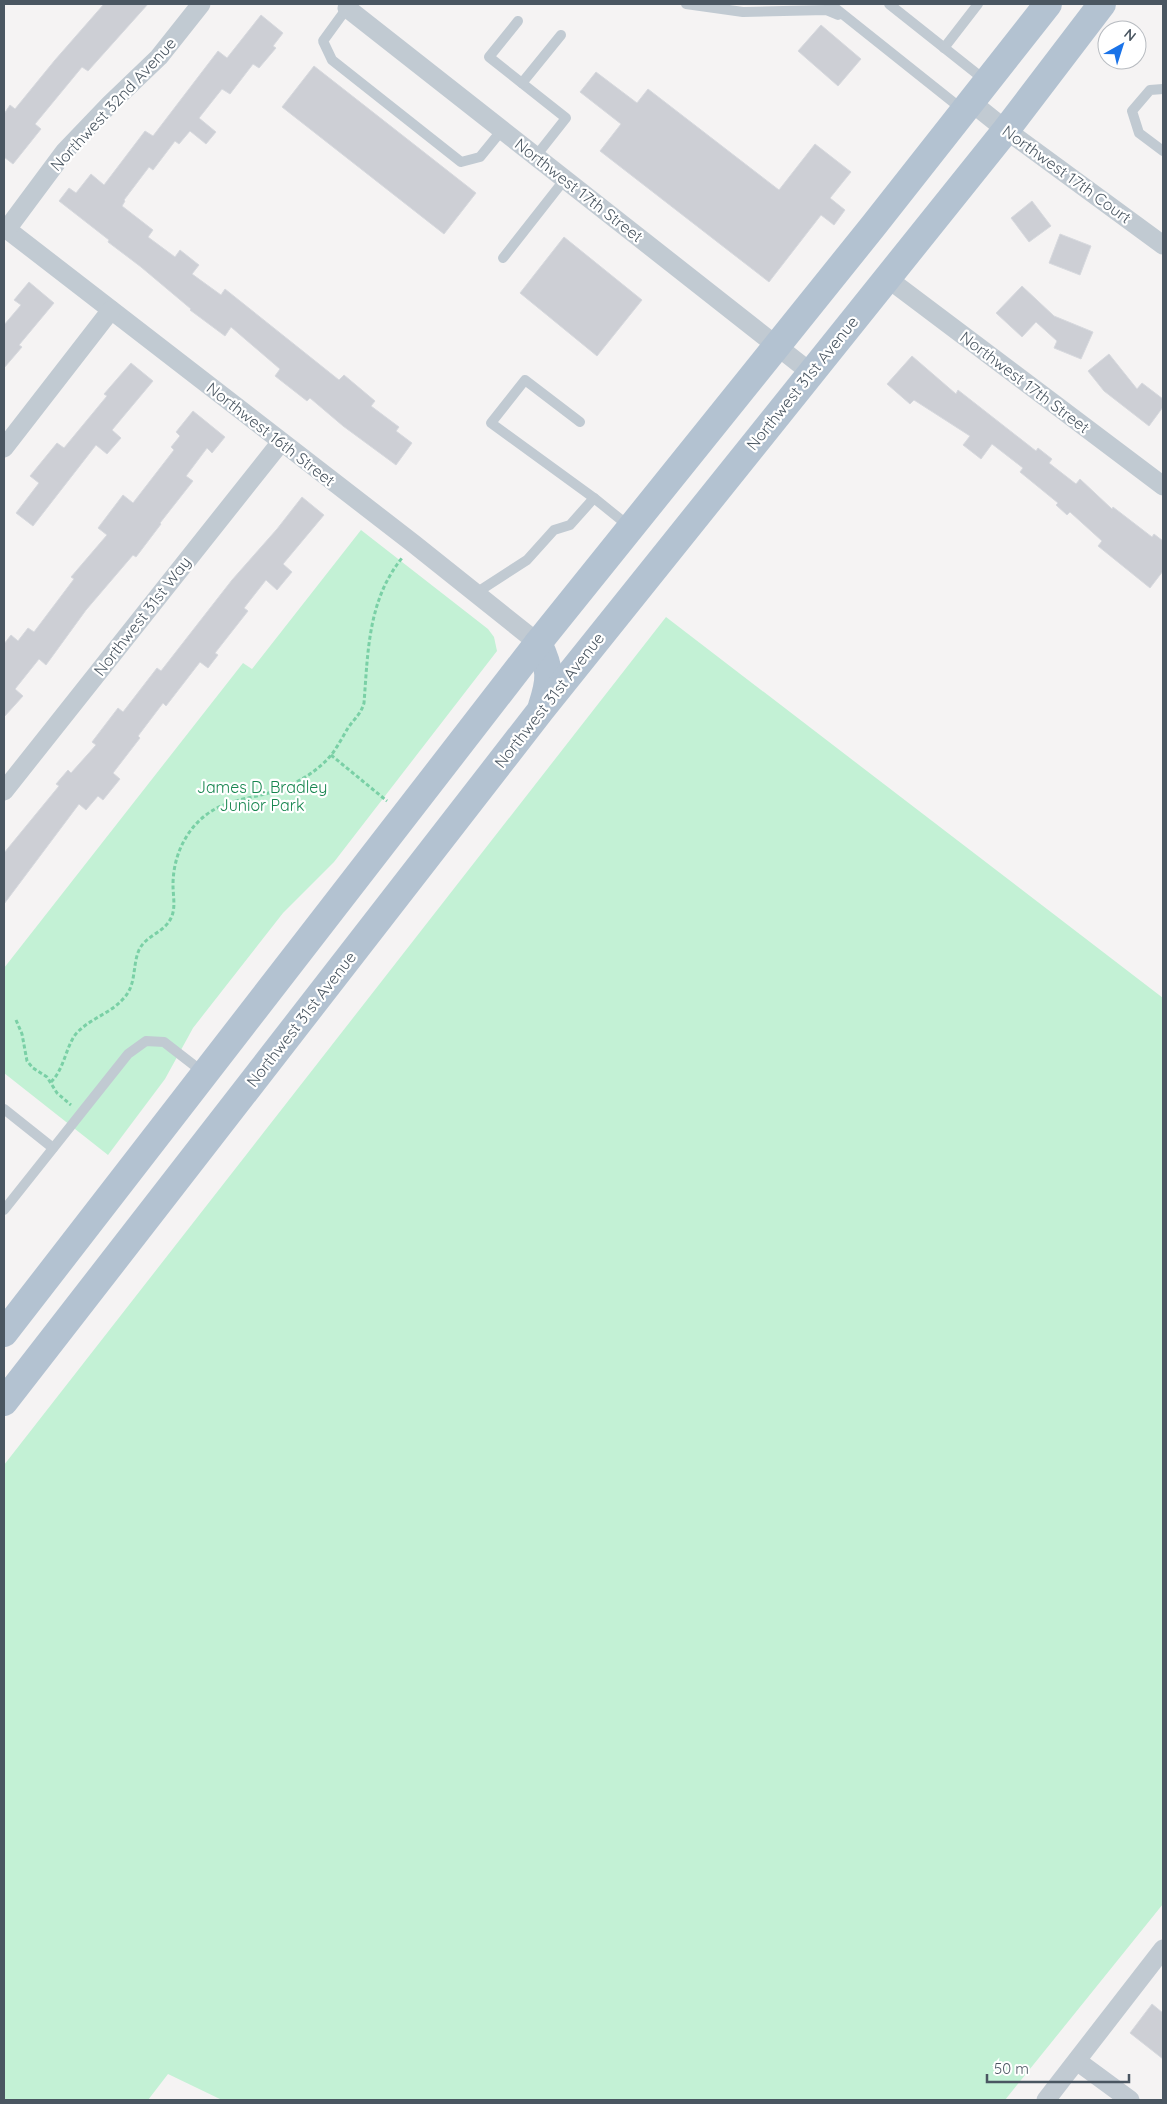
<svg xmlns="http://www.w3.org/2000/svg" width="1167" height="2104" font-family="Quicksand,sans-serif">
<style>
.green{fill:#c3f1d5}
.building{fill:#cdcfd5;stroke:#d7d9de}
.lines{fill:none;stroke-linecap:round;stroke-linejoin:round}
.path{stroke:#7ad0a6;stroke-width:3;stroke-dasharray:4 2.5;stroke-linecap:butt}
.service{stroke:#c1cad2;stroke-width:10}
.minor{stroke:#c1cad2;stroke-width:19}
.primary{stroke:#b3c2d1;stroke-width:28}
.labels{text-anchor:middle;stroke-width:4.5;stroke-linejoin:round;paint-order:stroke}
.street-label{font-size:16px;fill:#4a5661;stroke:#fff}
.park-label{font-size:16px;fill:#17864f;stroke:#fff}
</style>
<rect width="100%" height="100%" fill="#f5f3f3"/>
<g class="green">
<path d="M361,530L488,629L494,637L497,651L334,862L283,913L193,1028L165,1079L108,1155L4,1073V968L243,663L252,669Z"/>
<path d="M666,617L1163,998V1904L1005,2100H222L168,2074L148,2100H4V1465Z"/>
</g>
<g class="building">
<path d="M104,4H148L88,71L82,67L35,124L41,129L13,164L4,157V114L10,105L15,109L55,60Z"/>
<path d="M261,15L283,33L273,46L276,48L259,68L253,64L230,94L222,89L199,118L216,132L206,144L190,131L179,144L175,141L153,170L149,167L124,200L125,201L122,206L153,230L148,237L175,257L180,250L199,265L192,274L221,295L225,289L339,380L344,375L375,401L371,406L399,427L396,431L412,443L396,465L343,426L310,398L307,401L275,376L280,369L231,327L225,336L190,310L191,309L141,267L108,242L109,240L59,201L69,188L76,193L91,174L104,185L145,131L153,136L218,51L227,58Z"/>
<path d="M821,25L861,59L838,86L798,51Z"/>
<path d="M314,66L476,193L444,234L282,107Z"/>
<path d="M596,72L637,103L648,89L779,190L815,144L851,172L830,198L845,210L834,225L821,215L769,282L600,151L621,124L580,92Z"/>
<path d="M1032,201L1051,226L1029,242L1011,218Z"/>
<path d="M1060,234L1091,246L1080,275L1049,263Z"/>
<path d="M564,237L642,300L597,356L520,293Z"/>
<path d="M29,282L54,303L19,345L22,347L4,368V325L21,305L14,300Z"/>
<path d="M1022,286L1054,316L1093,332L1081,359L1054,348L1057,341L1036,322L1022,337L996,313Z"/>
<path d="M1109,354L1137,389L1142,383L1163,399V407L1149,426L1104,391L1088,371Z"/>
<path d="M912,356L956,394L958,390L1036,451L1038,448L1052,459L1049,463L1076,484L1080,479L1112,509L1113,507L1152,537L1154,534L1163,541V571L1150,588L1098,546L1102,541L1070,512L1067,515L1056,505L1058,503L1020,472L1023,468L992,444L981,459L963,445L970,436L914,400L910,404L887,384Z"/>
<path d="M131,363L153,381L112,430L121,438L107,454L96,445L33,526L16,513L39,483L30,476L57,443L64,448L107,396L104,394Z"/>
<path d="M193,411L225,437L212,453L207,448L186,476L193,481L160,523L161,524L136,557L133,555L86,610L46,665L39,659L15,689L23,696L4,717V644L11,635L18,641L28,628L34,632L74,579L71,577L107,535L98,528L123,495L133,503L174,450L171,447L180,436L176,432Z"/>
<path d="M302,497L324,515L283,564L292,572L277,590L266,580L244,608L248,611L215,653L218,655L208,668L200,662L166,706L163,703L138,736L140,738L113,773L120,779L103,800L98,796L86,810L79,804L4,904V853L59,786L56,784L68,770L71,773L96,745L92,742L118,708L123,712L157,668L161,671L232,580L277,529Z"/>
<path d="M1152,2004L1163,2013V2059L1130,2033Z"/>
</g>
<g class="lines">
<g class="path">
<path d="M331,755L387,801"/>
<path d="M16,1020L22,1034L27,1061L33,1068L47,1077L57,1093L71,1105"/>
<path d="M51,1082C64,1069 65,1050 75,1035C88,1019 110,1014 123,999C137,985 132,966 139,950C146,935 164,933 171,918C176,908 173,896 173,885C173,861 182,837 200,820C219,802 241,800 265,794C289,788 316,774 332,754C338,746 343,736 348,728C354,719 361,714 364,703C368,651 368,600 402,558"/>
</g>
<g class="service">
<path d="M686,4L743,12L826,10L838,15"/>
<path d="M830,4L963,110"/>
<path d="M889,4L986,81"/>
<path d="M347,8L323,41L332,60L461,162L480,157L502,130"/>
<path d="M518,21L489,57L566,118L536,156"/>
<path d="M944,48L978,4"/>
<path d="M522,83L561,35"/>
<path d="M1163,89L1150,90L1132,111L1139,133L1163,151"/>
<path d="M503,258L565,179"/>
<path d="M580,422L525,380L491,423L594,498"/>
<path d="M476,593L527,560L554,530L570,525L594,498L630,527"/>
<path d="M4,1109L53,1148"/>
<path d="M4,1210L128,1054L146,1041L164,1042L204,1073"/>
</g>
<g class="minor">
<path d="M347,8L810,372"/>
<path d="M971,102L1006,130L1163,245"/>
<path d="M4,227L414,544L538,643"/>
<path d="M7,229L65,151L110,104L159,57L201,4"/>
<path d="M887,278L1163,486"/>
<path d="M4,448L111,310"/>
<path d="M4,791L281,442"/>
<path d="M1077,2061L1130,2100"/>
<path d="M1046,2100L1163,1949"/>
</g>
<g class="primary">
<path d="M538,643C551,670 551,678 542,706"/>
<path d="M4,1333L538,643L874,225L1048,4"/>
<path d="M4,1402L541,710L1006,130L1102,4"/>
</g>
</g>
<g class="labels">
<g class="street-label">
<text transform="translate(113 104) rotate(-47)" y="6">Northwest 32nd Avenue</text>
<text transform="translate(1067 174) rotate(36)" y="6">Northwest 17th Court</text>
<text transform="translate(579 190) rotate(38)" y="6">Northwest 17th Street</text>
<text transform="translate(1025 382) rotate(37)" y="6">Northwest 17th Street</text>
<text transform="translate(802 383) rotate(-51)" y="6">Northwest 31st Avenue</text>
<text transform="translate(271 434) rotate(38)" y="6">Northwest 16th Street</text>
<text transform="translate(142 616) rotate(-52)" y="6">Northwest 31st Way</text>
<text transform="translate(549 700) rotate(-52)" y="6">Northwest 31st Avenue</text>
<text transform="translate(301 1019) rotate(-52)" y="6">Northwest 31st Avenue</text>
</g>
<g class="park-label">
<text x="262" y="793">James D. Bradley<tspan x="262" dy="18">Junior Park</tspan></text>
</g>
</g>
<rect width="1167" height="2104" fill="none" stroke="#4a5661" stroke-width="10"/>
<g transform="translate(1122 45) rotate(39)"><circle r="24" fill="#ffffff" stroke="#b7bbc0"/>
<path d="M0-4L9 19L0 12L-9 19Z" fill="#1a73e8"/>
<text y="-8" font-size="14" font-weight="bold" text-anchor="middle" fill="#4a5661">N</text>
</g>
<path d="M987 2074v8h142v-8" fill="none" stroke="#4a5661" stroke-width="2.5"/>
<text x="994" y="2074" font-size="15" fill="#4a5661" stroke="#ffffff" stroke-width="4" paint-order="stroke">50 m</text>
</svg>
